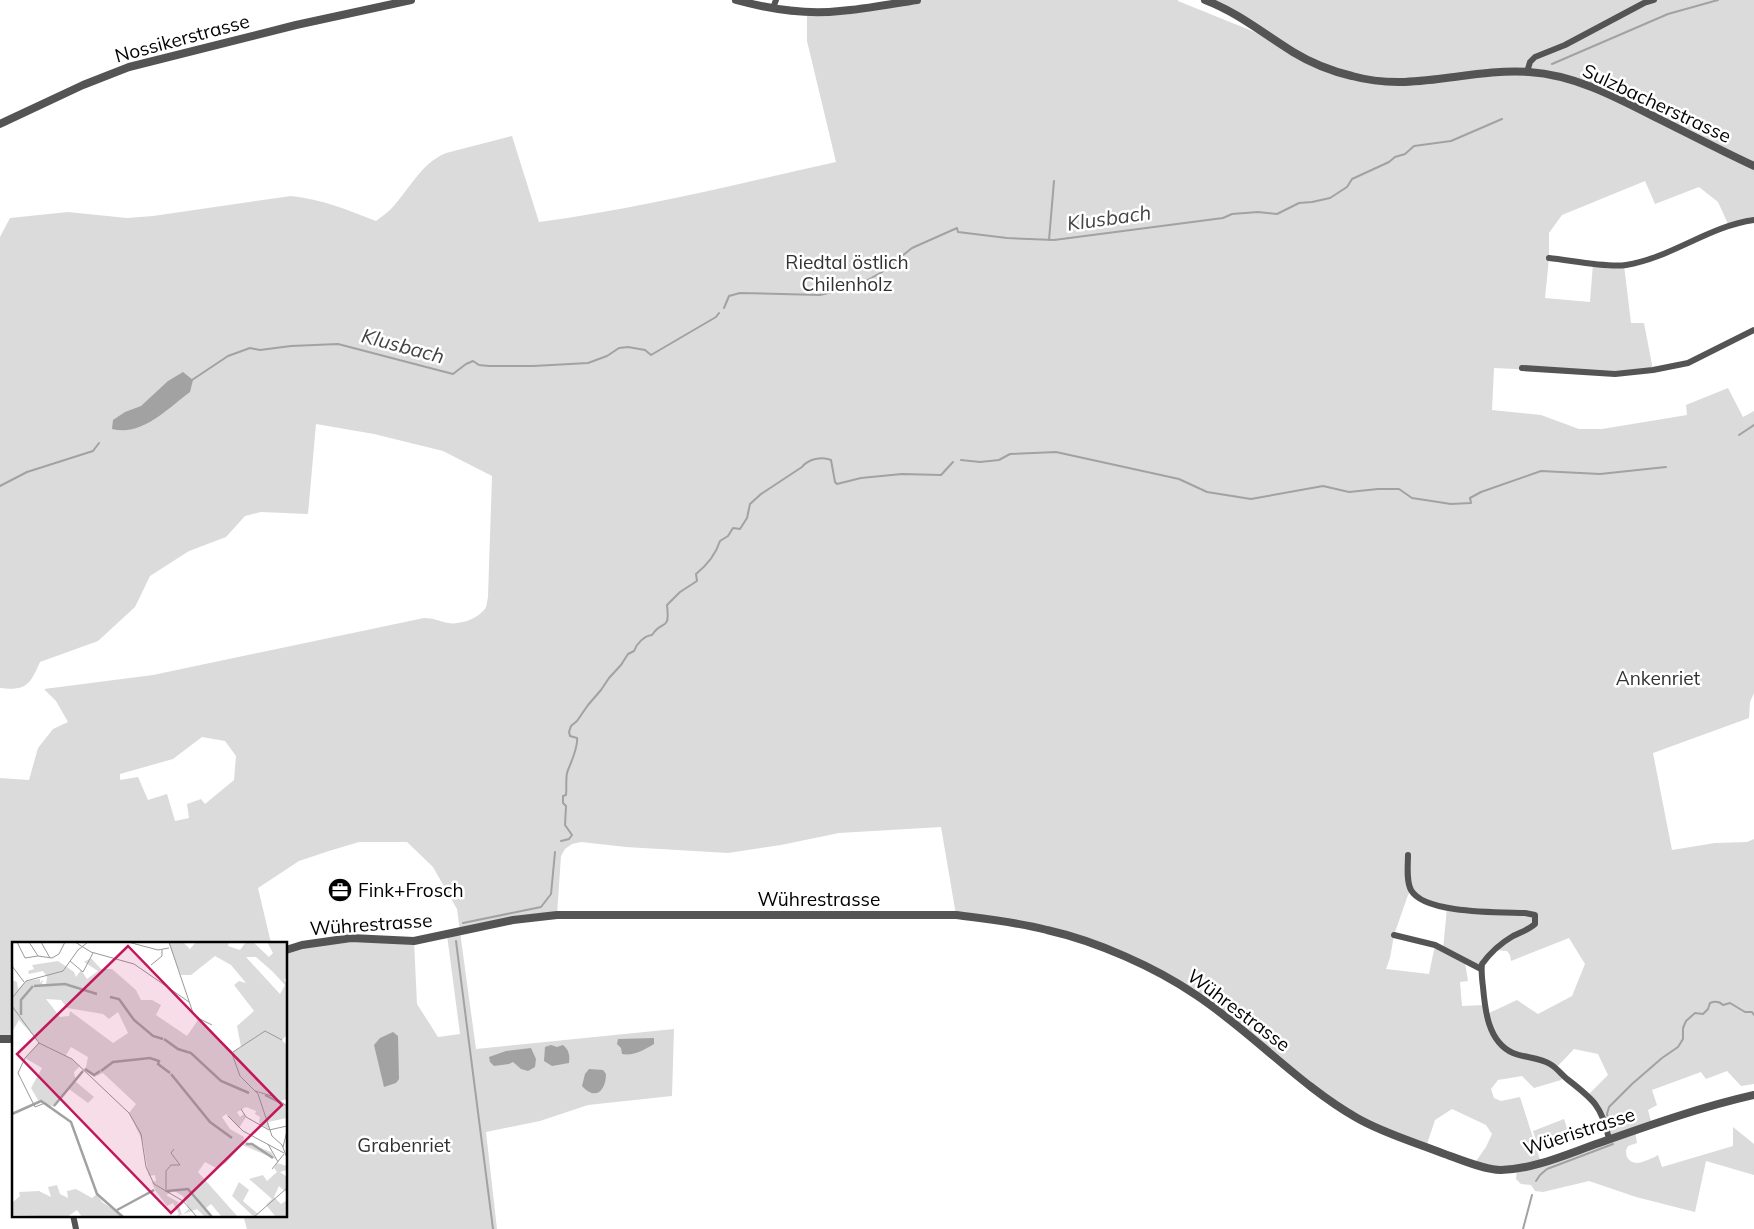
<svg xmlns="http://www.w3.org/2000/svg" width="1754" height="1229" font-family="Mulish,sans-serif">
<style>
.green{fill:#dbdbdb;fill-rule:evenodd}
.water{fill:#a2a2a2}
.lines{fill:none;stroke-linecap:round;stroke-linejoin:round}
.stream{stroke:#a2a2a2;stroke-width:2}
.minor{stroke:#545454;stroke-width:6}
.tertiary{stroke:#545454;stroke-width:8}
.labels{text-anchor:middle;stroke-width:5;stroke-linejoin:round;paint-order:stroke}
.street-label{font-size:19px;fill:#000;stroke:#fff}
.park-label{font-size:19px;fill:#323232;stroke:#fff}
.poi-label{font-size:19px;fill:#000;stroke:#fff;text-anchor:start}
.water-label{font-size:20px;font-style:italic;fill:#434343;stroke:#fff}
.inset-river{fill:none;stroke:#a2a2a2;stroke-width:2.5}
.inset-road{fill:none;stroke:#999;stroke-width:1}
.view{fill:#c2185b;fill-opacity:0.15;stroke:#c2185b;stroke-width:2.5}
.inset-edge{fill:none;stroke:#000;stroke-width:2.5}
</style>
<rect width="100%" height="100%" fill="#fff"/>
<g class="green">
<path d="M917,0H1178V1L1272,39L1205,0H1754V220L1729,226L1718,202L1699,187L1655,204L1645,181L1562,215L1549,233V258L1545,298L1590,302L1593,263L1624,265L1631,323H1644L1653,370L1615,374L1494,368L1492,410L1541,415L1579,429H1602L1687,415L1686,405L1728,388L1743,417L1754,411V693L1750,702L1749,718L1653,753L1672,850L1715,843L1747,842L1754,839V1084L1741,1086L1727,1071L1706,1079L1701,1072L1652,1090L1657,1105L1648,1110L1652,1125L1635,1131L1637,1143L1628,1146C1623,1154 1628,1163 1638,1163C1644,1162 1653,1158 1658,1155L1662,1167L1733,1146V1127L1754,1144V1175L1706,1161L1695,1212L1636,1197L1589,1181L1543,1192L1535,1191L1531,1185L1521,1184L1516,1179L1517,1168L1474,1164L1486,1147L1492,1134L1486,1125L1452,1109L1435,1120L1426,1147L1357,1118L1234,1023L1143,966L1049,930L956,915L941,827L839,833L781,845L728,853L626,847L581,842L572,844L565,849L561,856L557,915L460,932L476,1049L674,1029L672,1096L588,1105L540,1121L486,1132L497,1229H247L243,1215H286V950L333,940L414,941L417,1004L438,1037L460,1034L447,935L460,932L457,909L433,867L407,842H359L329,851L299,861L258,888L271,943H14V1039H0V778L29,780L38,748L53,729L68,722L56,701L44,689L153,675L424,618C433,618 439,621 448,623C460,625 477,619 485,609C487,606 487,601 488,597L492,476L443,451L374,434L316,424L308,514L261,512L245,516L226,537L189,551L150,576L135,607L98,641L40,662C30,685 26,691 0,688V237L10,218L68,212L127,218L153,216L291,196C321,199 348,210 376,221C381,217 387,213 391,209C410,189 420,164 446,153L512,136L539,222C639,209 737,184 836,162L807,41V12ZM202,737L225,741L236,756L234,780L205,804L201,799L187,804L189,818L175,821L167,794L148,800L138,777L120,780V774L173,759ZM1411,891L1447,908L1443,949L1435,945L1429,974L1386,969L1390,958L1394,935L1408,895ZM1569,938L1585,964L1572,996L1538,1014L1517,1000L1487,1014L1484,1005L1462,1006L1460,982L1468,981L1465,962L1481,969L1495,950L1507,951L1510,955L1511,961ZM1574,1049L1598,1054L1608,1075L1588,1095L1605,1119L1609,1139L1541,1163L1520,1097L1501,1101L1494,1098L1491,1089L1498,1080L1522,1076L1534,1088L1561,1080L1564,1076L1556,1068Z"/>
<path d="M1564,1119L1571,1140L1540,1151L1533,1131Z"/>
</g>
<g class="water">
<path d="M183,372L193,380L190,392C168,408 142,437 112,429L113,420L125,412L141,406L168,381Z"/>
<path d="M393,1032L398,1036L399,1079L396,1083L384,1087L374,1045L380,1038Z"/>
<path d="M654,1038V1044C644,1050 634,1056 622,1054L621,1048L617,1044L618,1039Z"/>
<path d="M551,1045L557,1047L563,1045C569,1050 570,1055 569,1063L552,1066L544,1061L545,1047Z"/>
<path d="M531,1048L536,1059L535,1067L528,1071L521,1069L513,1062L509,1064L494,1066L490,1062L489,1057L506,1051Z"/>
<path d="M589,1069L603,1070L606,1074C606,1091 595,1101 582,1086L585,1074Z"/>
</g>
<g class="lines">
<g class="stream">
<path d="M1552,64L1668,14L1718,0"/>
<path d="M1049,240L1054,181"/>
<path d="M724,308L729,296L740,293L820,295L857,286L882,272L912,248L957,228L958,232L1007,238L1054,240L1223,218L1232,214L1258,212L1277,214L1299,203L1312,202L1330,198L1347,187L1352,179L1389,162L1395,157L1405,154L1414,146L1451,141L1502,119"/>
<path d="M192,380L228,356L250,348L260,350L291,346L338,344L453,374L466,364L473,361L479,365L489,366H533L588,363L607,356L619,348L628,347L645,350L651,355L716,317L719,313"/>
<path d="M1739,435L1754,425"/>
<path d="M961,460L980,462L999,460L1010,454L1056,452L1179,479L1207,492L1251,499L1323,486L1349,492L1378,489H1399L1412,498L1451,504L1471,503L1470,498L1481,492L1541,471L1600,474L1666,467"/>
<path d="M0,486L27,472L93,451L99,443"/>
<path d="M561,841L569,839L572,835L565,825L566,806L563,803V796L566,795C567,787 565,777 568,770C571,763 578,745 577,738L570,736L569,732L571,726L577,721L588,705L601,690L609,678L621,665L628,654L634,651C637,643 644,636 652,635C663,618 670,633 667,605L680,592L697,581L696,574C707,565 716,554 720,541L728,536L733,528L740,529L747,518L750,504L761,494L802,467C808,459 822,456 831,460L835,482L837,484L861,478L902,474L941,475L953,462"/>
<path d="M463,923L541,907L551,894L555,852"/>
<path d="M456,941L493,1229"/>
<path d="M1610,1126L1607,1114L1609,1107L1632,1084L1662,1058L1678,1047L1683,1039V1028L1686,1021L1695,1013L1703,1014L1708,1009L1710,1003C1715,1001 1719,1001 1723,1005L1730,1003L1745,1012H1752L1754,1015"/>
<path d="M1536,1181L1540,1175L1547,1169L1613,1144"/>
<path d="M1523,1229L1532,1195"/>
</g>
<g class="minor">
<path d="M773,8L776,0"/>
<path d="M1527,72L1530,62L1535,57L1565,45L1644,3L1654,0"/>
<path d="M1549,258C1570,260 1606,268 1626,265C1671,258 1709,226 1754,220"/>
<path d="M1522,368L1615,374L1653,370L1688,363L1754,330"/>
<path d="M1408,855C1408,865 1406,881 1411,890C1424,914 1500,912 1525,913L1535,915V924C1528,930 1521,932 1513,936C1501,943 1490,953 1482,964C1481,971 1482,979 1483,987C1485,1010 1488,1042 1513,1053C1525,1058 1539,1057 1550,1064C1557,1068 1561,1074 1567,1079C1593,1099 1602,1106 1609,1139"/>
<path d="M1394,935L1435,945L1481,969"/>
<path d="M73,1215L76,1229"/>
</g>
<g class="tertiary">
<path d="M736,0C769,9 805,15 840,11C866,9 891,4 917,0"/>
<path d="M1205,0C1237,12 1264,34 1293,52C1311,63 1331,71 1352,76C1413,93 1468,68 1529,72C1576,75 1618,98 1659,119C1691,135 1722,151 1754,166"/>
<path d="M0,124L83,85L129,67L296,25L411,0"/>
<path d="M286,950L302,945L351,938L414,941L513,920L557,915H956C987,919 1017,922 1047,930C1096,941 1155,967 1196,995C1252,1032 1299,1085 1357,1118C1383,1133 1414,1142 1442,1153C1459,1159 1484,1170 1501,1170C1535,1169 1567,1154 1599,1143C1650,1125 1701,1107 1754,1095"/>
<path d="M0,1039H14"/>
</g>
</g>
<defs>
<g id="office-disc" transform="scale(1.25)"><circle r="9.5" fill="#000" stroke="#fff"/><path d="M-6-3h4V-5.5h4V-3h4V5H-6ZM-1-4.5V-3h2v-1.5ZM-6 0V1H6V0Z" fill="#fff"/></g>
</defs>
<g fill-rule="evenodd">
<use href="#office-disc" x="340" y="890"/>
</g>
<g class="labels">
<g class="street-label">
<text transform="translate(182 38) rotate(-15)" y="7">Nossikerstrasse</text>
<text transform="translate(1657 103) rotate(25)" y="7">Sulzbacherstrasse</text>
<text x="819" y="906">Wührestrasse</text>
<text transform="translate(371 924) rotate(-4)" y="7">Wührestrasse</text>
<text transform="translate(1239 1010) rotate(37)" y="7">Wührestrasse</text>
<text transform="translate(1579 1131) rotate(-18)" y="7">Wüeristrasse</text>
</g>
<g class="park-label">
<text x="847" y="269">Riedtal östlich<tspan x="847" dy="22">Chilenholz</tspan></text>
<text x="1658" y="685">Ankenriet</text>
<text x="404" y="1152">Grabenriet</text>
</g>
<g class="poi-label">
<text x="358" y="897">Fink+Frosch</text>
</g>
<g class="water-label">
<text transform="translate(1109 218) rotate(-8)" y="7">Klusbach</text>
<text transform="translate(403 346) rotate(15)" y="7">Klusbach</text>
</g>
</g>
<g transform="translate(12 942)">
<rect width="275" height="275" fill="#fff"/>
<path d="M156,0H171L178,7L184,0H217L216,4L228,8L234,0H241L257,15L261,11L255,0H275V35L272,38L275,41V93L270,98L275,103V157L269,159L275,164V176L256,180L258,188L247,181L248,175L243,172L244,169L234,165L225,170L228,175L232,172L234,175L227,186L214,172L210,175L218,187L232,195L231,199L259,210L264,217L230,203L214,221L204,226L193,220L186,230L226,275H210L199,262L194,266L201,275H193L185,267L164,275L167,272L161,261L155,264L143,248L140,240L144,239L143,233L137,234L136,230L131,200L117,171L124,162L91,131L82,135L72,128L63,139L82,155L76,161L57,147L42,165L26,158L19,146L30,126L13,116L27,100L7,78L0,90V38L5,40L6,47L14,39L28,37V41L31,37L30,42H34L35,35L31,29L17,32L16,29L22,27L20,23L46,19L62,30L64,35L69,28L75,37L86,29L72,20L79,16L89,27H100L124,48L129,58H140L149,63L144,73L175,94L186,78L221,110L229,105L225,84L242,69L222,43L227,39L234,41L219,23L203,14L179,33H169ZM234,15H244L261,30L273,43L268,52ZM34,57L49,58L55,66L91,72L97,77L106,70L116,91L101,101L58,69L57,74L48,75ZM59,105L76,115L74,125L63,136L62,130L68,124L54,113ZM162,249L171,254L177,267L170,273L166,260L154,253ZM265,221L275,224V228L268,230L275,235V251L267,244L262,255L269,262L275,258V275H264L254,263L260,257L237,237L251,233L255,239L265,230L262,226ZM227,240L237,248L231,259L246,272L242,275L220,254ZM45,243L48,252L56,256L55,249L64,247L80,256L85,252L90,260L112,275H70L65,268L55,275L0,273V261L8,254L7,250L27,249L39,255L36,245Z" fill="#dbdbdb" fill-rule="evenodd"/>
<path class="inset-river" d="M22,44L53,42L85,52M98,55L107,57L122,78L141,94L151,97M9,73V58L21,44M152,97L166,107L179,111L209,139L237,151M73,127L82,133L88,129M89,129L101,120L138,116L147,119L146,122L158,131M159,132L198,180L220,196M253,153L267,160M42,164L71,129M0,172L29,159L59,180L85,252L111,275M234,202H240L261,216M155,249L176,247L200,275M105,268L142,248"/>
<path class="inset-road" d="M5,0L13,16L26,14M17,0L26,14L40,16L47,12L53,0M29,0L38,16M63,0L79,10L122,22L177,60M116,0L146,8L157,6M157,0L181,71L219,109L228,134L246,152L260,194L270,203L275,216M58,19L71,30L81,11M139,23L150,14V8M0,24L12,40M0,56L14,39L51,29L66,8L76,0M0,64L27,101L60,117L117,171L129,192L134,225L142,242L171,259L185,275M184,75L200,83M27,101L13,116L6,131L23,165L33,161L39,165M221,110L253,89L270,98M243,149L260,154L275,164M229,167L234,175L257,188L275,184M216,174L231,189L272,211M256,202L266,220M271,205L275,189M260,227L272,212M154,250V229L159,223H168L159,211L162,207M242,275L275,246"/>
<path class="view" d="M116,4L270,163L159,271L5,112Z"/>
<rect width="275" height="275" class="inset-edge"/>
</g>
</svg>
